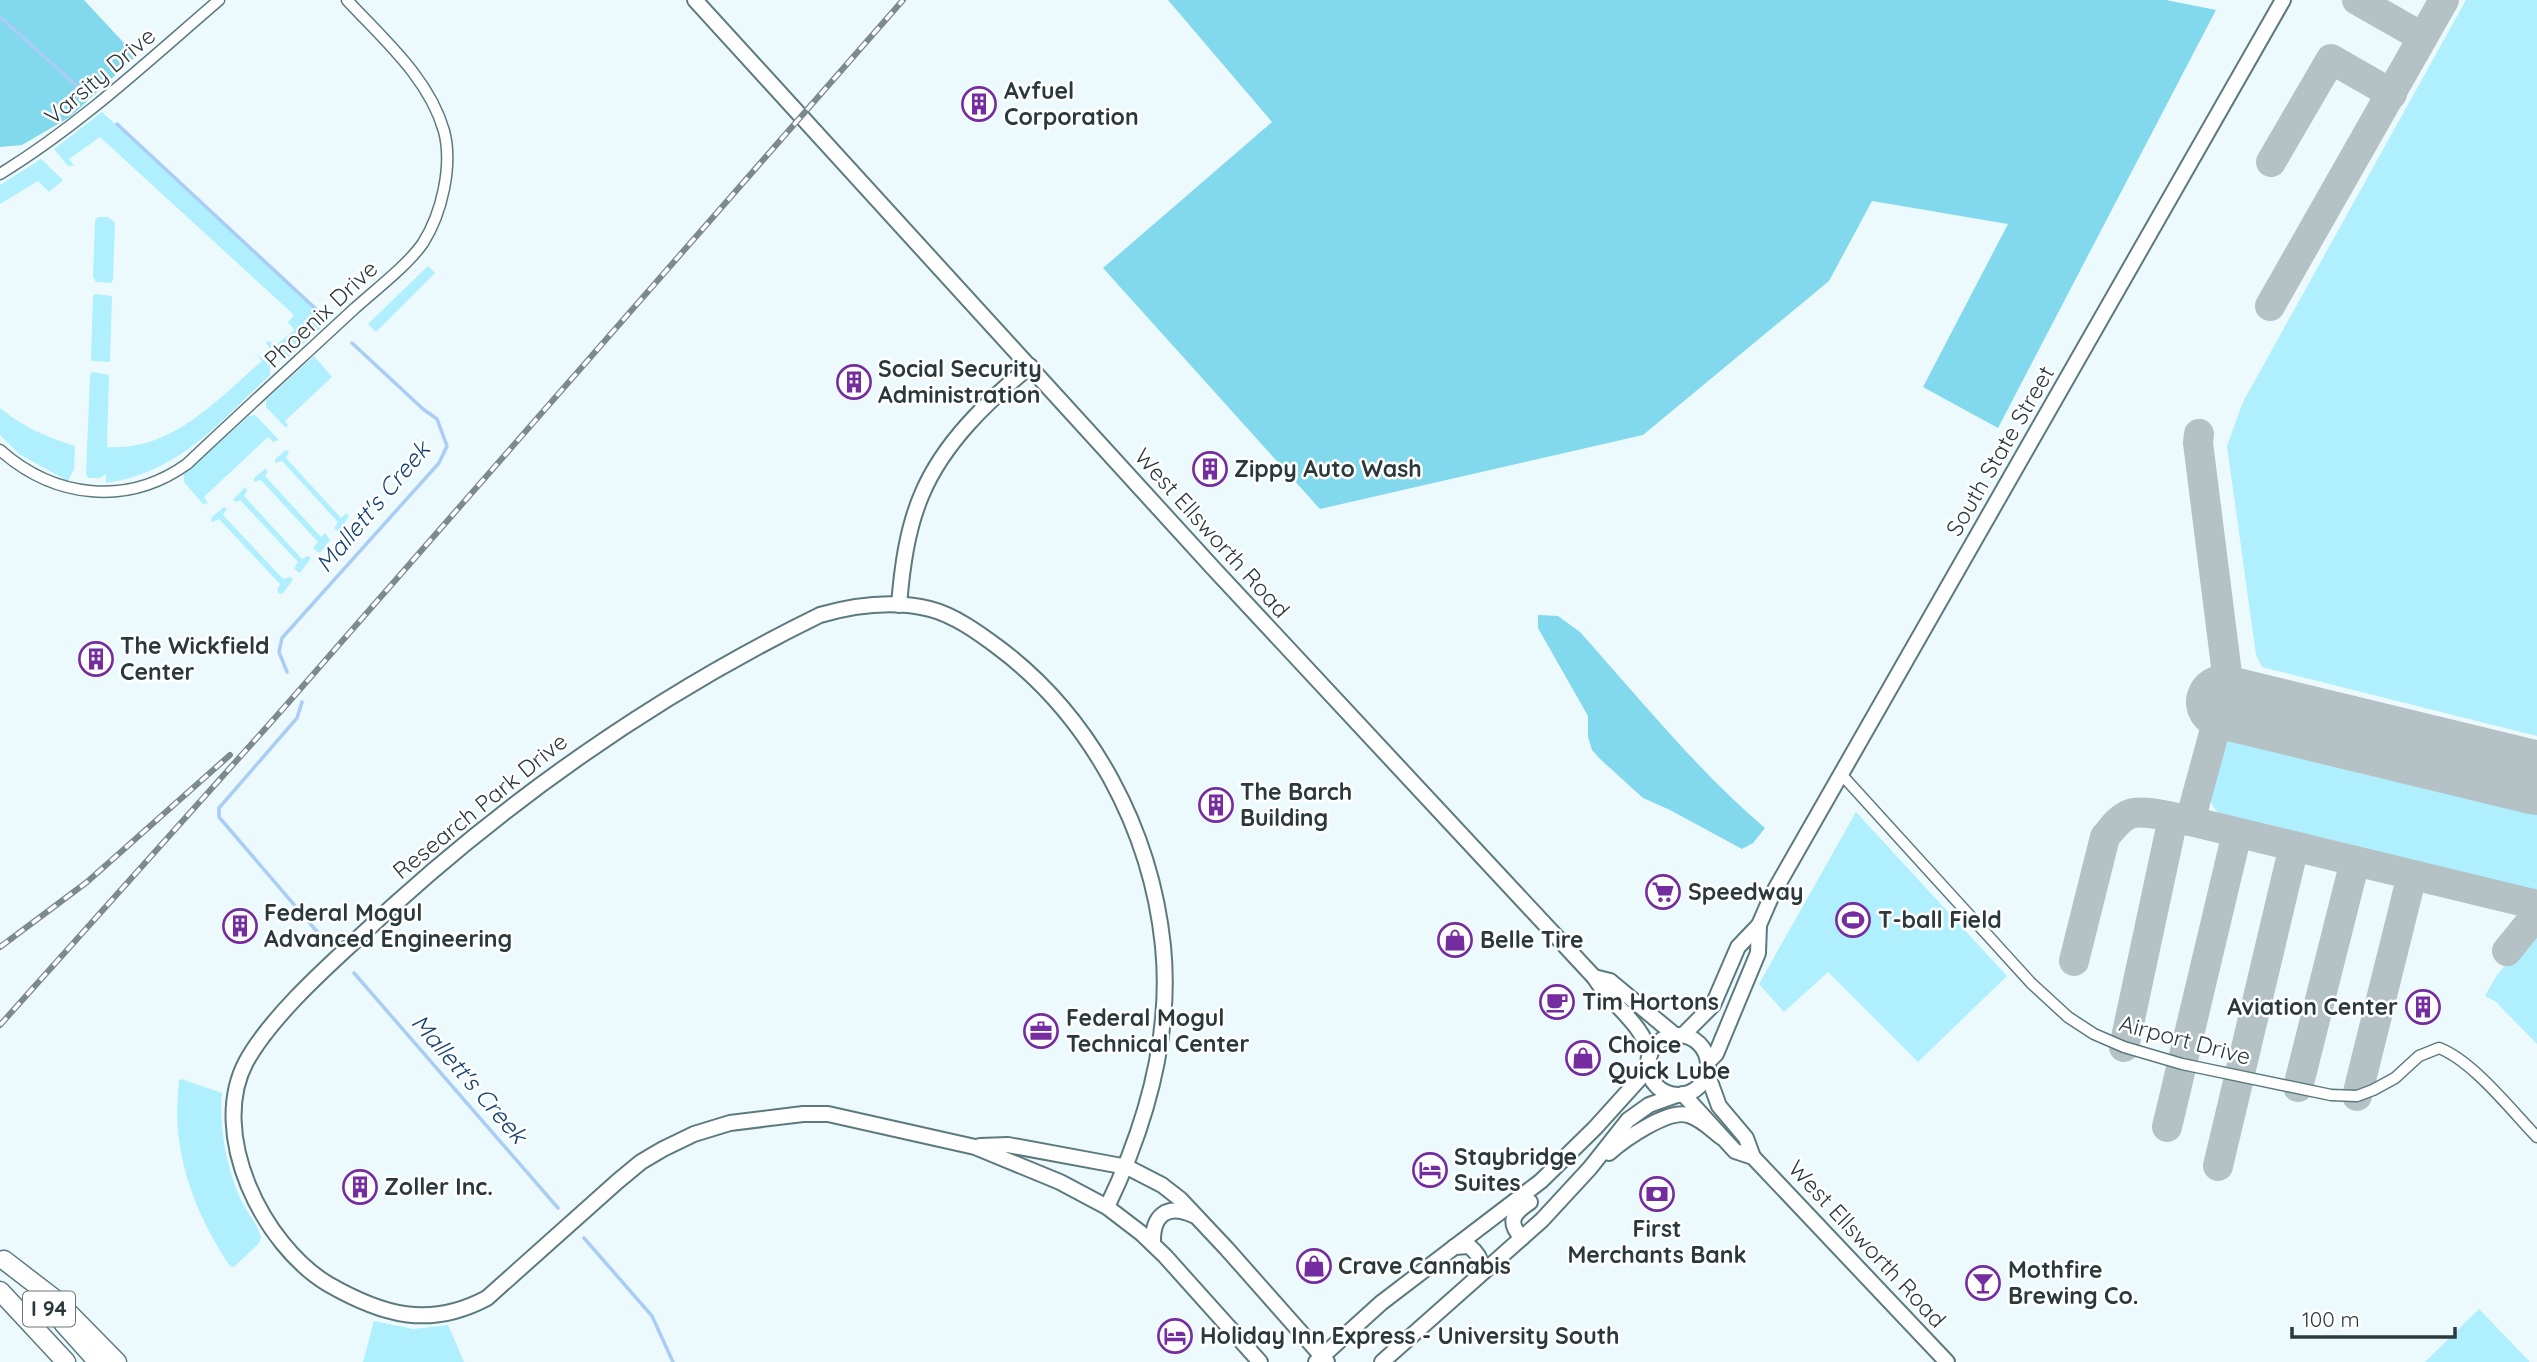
<svg xmlns="http://www.w3.org/2000/svg" width="2537" height="1362" font-family="Quicksand,sans-serif">
<style>
.green{fill:#afeffe}
.forest{fill:#82d8ec}
.lines{fill:none;stroke-linecap:round;stroke-linejoin:round}
.stream{stroke:#a9cdf7;stroke-width:3.5}
.taxiway{stroke:#b5c2c5;stroke-width:30}
.runway{stroke:#b5c2c5;stroke-width:74}
.street-casing{stroke:#5d7980;stroke-width:13}
.secondary-casing{stroke:#5d7980;stroke-width:18}
.highway-casing{stroke:#5d7980;stroke-width:21}
.street{stroke:#fff;stroke-width:10}
.secondary{stroke:#fff;stroke-width:14}
.highway{stroke:#fff;stroke-width:18}
.rail-casing{stroke:#7d8a8d;stroke-width:6}
.rail{stroke:#fff;stroke-width:3.5;stroke-dasharray:10;stroke-linecap:butt}
.labels{text-anchor:middle;stroke-width:5;stroke-linejoin:round;paint-order:stroke}
.shield{fill:#fff;stroke:#6b7476;stroke-width:2}
.shield-label{font-size:21px;font-weight:bold;fill:#2c393c}
.street-label{font-size:23px;fill:#2c393c;stroke:#fff}
.poi-label{font-size:23px;font-weight:bold;fill:#2c393c;stroke:#fff;text-anchor:start}
.water-label{font-size:24px;font-style:italic;fill:#154271;stroke:#fff}
</style>
<rect width="100%" height="100%" fill="#edfafd"/>
<g class="green">
<path d="M2466,0H2537V736L2262,667L2256,655L2227,446L2243,402Z"/>
<path d="M102,112L328,321L290,356C281,358 269,350 266,342L269,341L275,346L294,330L288,322L294,315L100,137L69,159L74,166H68L54,149Z"/>
<path d="M41,159L63,180L49,192L38,181L0,204V185Z"/>
<path d="M98,217H108L115,223L113,280L111,283L96,282L93,277L95,221Z"/>
<path d="M428,266L435,273L376,332L368,324Z"/>
<path d="M95,294L112,296L110,362L92,361L91,359L93,296Z"/>
<path d="M255,353L270,365V375C218,423 180,472 106,483V474L100,478H89L86,475L90,375L92,372L109,375L107,447C171,452 218,399 262,361Z"/>
<path d="M314,356L332,377L285,421L288,425L286,428L266,407V400Z"/>
<path d="M0,408C23,427 46,437 75,446L74,469L68,481L19,454L0,435Z"/>
<path d="M255,415L279,440L273,442L268,437L204,497L208,503L203,504L184,482V473L249,416Z"/>
<path d="M286,450L289,452L286,458L341,518L346,513L349,516L338,532L334,528L338,522L282,461L275,463V459Z"/>
<path d="M265,469L268,471L265,476L321,537L325,533L330,540L320,553L313,548L318,542L261,480L254,482V478Z"/>
<path d="M245,487L247,491L244,496L302,559L308,556L311,558L300,573L294,569L298,562L240,500L237,502L233,500Z"/>
<path d="M224,507L227,509L223,515L283,579L290,577L293,580L283,593L279,594L277,590L280,584L219,519L213,522L211,521L212,517Z"/>
<path d="M2236,731L2537,802V892L2244,828C2232,824 2220,817 2213,806C2200,784 2209,736 2236,731Z"/>
<path d="M1856,812L2007,976L1918,1062L1828,972L1784,1012L1759,984Z"/>
<path d="M2537,929V1044L2495,1001L2485,996L2497,975Z"/>
<path d="M181,1079L222,1093C219,1128 226,1165 240,1198C246,1211 257,1223 261,1237L259,1243L234,1267L230,1266C203,1226 182,1179 178,1130C176,1114 178,1097 179,1080Z"/>
<path d="M2479,1309L2530,1362H2425Z"/>
<path d="M374,1321L413,1329L448,1325L464,1362H363Z"/>
</g>
<g class="forest">
<path d="M0,0H84L136,56L70,117L22,145L0,147Z"/>
<path d="M1168,0H2166L2216,10L1998,428L1923,387L2008,224L1872,201L1829,281L1643,435L1320,509L1103,268L1272,122Z"/>
<path d="M1538,615L1558,616L1580,632C1640,699 1697,770 1765,828L1753,843L1742,849L1670,810L1643,798L1599,758L1592,750L1588,737V716L1538,628Z"/>
</g>
<g class="lines">
<g class="stream">
<path d="M0,17L79,88"/>
<path d="M117,124L318,311"/>
<path d="M287,672L279,652L282,638L439,463L447,446L437,419L423,409L352,343"/>
<path d="M302,702L297,718L219,808V817L326,942"/>
<path d="M354,973L558,1208"/>
<path d="M584,1238L652,1316L673,1362"/>
</g>
<g class="taxiway">
<path d="M2357,0L2422,37"/>
<path d="M2271,162L2331,59L2392,94"/>
<path d="M2270,306L2444,0"/>
<path d="M2190,821L2228,682L2198,443L2199,434"/>
<path d="M2507,951L2537,914"/>
<path d="M2074,961L2105,837C2112,829 2119,818 2130,814C2144,809 2176,818 2190,821L2537,905"/>
<path d="M2124,1047L2173,818"/>
<path d="M2298,1087L2355,861"/>
<path d="M2357,1096L2412,875"/>
<path d="M2167,1127L2237,833"/>
<path d="M2218,1166L2294,846"/>
</g>
<path class="runway" d="M2223,702L2537,778"/>
<g class="street-casing">
<g id="street">
<path d="M0,174C80,125 148,61 219,0"/>
<path d="M0,450C54,498 127,507 187,464C242,412 298,361 354,309C375,290 407,266 423,243C442,213 453,165 444,131C429,78 383,39 347,0"/>
<path d="M1841,774L2031,983L2068,1017L2094,1034L2124,1047L2182,1064L2331,1095L2357,1096L2373,1090L2395,1078L2419,1056L2439,1048C2473,1061 2511,1110 2537,1137"/>
</g>
</g>
<g class="secondary-casing">
<g id="secondary">
<path d="M695,0L1214,569L1594,977C1610,1004 1643,1023 1650,1055"/>
<path d="M899,605C902,568 907,529 922,494C944,442 988,401 1030,366"/>
<path d="M1594,977L1610,981L1676,1036"/>
<path d="M1683,1035L1713,1005L1738,947L1759,925"/>
<circle cx="1678" cy="1065" r="30"/>
<path d="M1708,1062L1716,1054L1758,953L1759,925L1772,895L2283,0"/>
<path d="M1707,1073L1719,1106L1746,1138L1753,1157L1947,1362"/>
<path d="M1683,1094L1735,1151L1753,1157"/>
<path d="M980,1146L1008,1145L1127,1167L1162,1185L1180,1199L1227,1249L1327,1362"/>
<path d="M1609,1153C1625,1139 1668,1109 1688,1115C1700,1118 1711,1129 1721,1137"/>
<path d="M1107,1207C1146,1126 1172,1037 1163,946C1151,830 1092,718 999,648C979,633 954,615 930,609C893,600 855,605 820,615C646,700 495,808 355,941C319,974 269,1020 246,1062C208,1134 263,1245 328,1284C382,1315 429,1329 487,1298L618,1181L641,1162L663,1149L694,1134L730,1123L803,1114H828L975,1147L1060,1182L1107,1207L1141,1233L1165,1256L1260,1362"/>
<path d="M1522,1238C1506,1221 1514,1213 1530,1202"/>
<path d="M1153,1244C1152,1216 1166,1203 1193,1215"/>
<path d="M1454,1247L1469,1246C1480,1255 1485,1264 1476,1276"/>
<path d="M1316,1362L1381,1303L1541,1181L1595,1128L1642,1076L1649,1062"/>
<path d="M1382,1362L1542,1220L1590,1168L1628,1120L1649,1105L1677,1095"/>
</g>
</g>
<g class="highway-casing">
<g id="highway">
<path d="M4,1260L56,1300L117,1362"/>
<path d="M0,1291L66,1362"/>
<path d="M63,1323L98,1362"/>
</g>
</g>
<use href="#street" class="street"/>
<use href="#secondary" class="secondary"/>
<use href="#highway" class="highway"/>
<g class="rail-casing">
<g id="rail">
<path d="M0,947L87,882L230,755"/>
<path d="M0,1025L281,711L903,0"/>
</g>
</g>
<use href="#rail" class="rail"/>
</g>
<defs>
<g id="building-ring" transform="scale(1.75)"><circle r="9.5" fill="#fff" stroke="#742c9f" stroke-width="1.5"/><path d="M-4-6H4V6H1V3H-1V6H-4ZM-2.5-4.3h1.7v1.8h-1.7ZM.8-4.3h1.7v1.8H.8ZM-2.5-1h1.7V.8h-1.7ZM.8-1h1.7V.8H.8Z" fill="#742c9f"/></g>
<g id="supermarket-ring" transform="scale(1.75)"><circle r="9.5" fill="#fff" stroke="#742c9f" stroke-width="1.5"/><path d="M-6-5.5h2.5l.6 2H6L4.5 2H-2.5L-4.4-4H-6ZM-1.5 3.2a1.3 1.3 0 1 0 .1 0ZM3 3.2a1.3 1.3 0 1 0 .1 0Z" fill="#742c9f"/></g>
<g id="stadium-ring" transform="scale(1.75)"><circle r="9.5" fill="#fff" stroke="#742c9f" stroke-width="1.5"/><path d="M0-5a6.5 5 0 1 0 0 10a6.5 5 0 1 0 0-10ZM-3.5-1.8h7v3.6h-7Z" fill="#742c9f"/></g>
<g id="shop-ring" transform="scale(1.75)"><circle r="9.5" fill="#fff" stroke="#742c9f" stroke-width="1.5"/><path d="M-5-2.5h2.3a2.7 3.5 0 0 1 5.4 0H5L5.5 6h-11ZM-1.5-2.5h3a1.5 2.3 0 0 0-3 0Z" fill="#742c9f"/></g>
<g id="cafe-ring" transform="scale(1.75)"><circle r="9.5" fill="#fff" stroke="#742c9f" stroke-width="1.5"/><path d="M-5.5-4.5H6V0H3Q3 3.5 0 3.5H-2.5Q-5.5 3.5-5.5 0ZM3-3.2v2h1.7v-2ZM-6 4.5H4V6H-6Z" fill="#742c9f"/></g>
<g id="office-ring" transform="scale(1.75)"><circle r="9.5" fill="#fff" stroke="#742c9f" stroke-width="1.5"/><path d="M-6-3h4V-5.5h4V-3h4V5H-6ZM-1-4.5V-3h2v-1.5ZM-6 0V1H6V0Z" fill="#742c9f"/></g>
<g id="hotel-ring" transform="scale(1.75)"><circle r="9.5" fill="#fff" stroke="#742c9f" stroke-width="1.5"/><path d="M-6-4.5h1.5V1H6V5H4.5V3h-9V5H-6ZM-4 0a1.8 1.8 0 1 1 3.6 0ZM.5 0V-2.5h3Q6-2.5 6 0Z" fill="#742c9f"/></g>
<g id="bank-ring" transform="scale(1.75)"><circle r="9.5" fill="#fff" stroke="#742c9f" stroke-width="1.5"/><path d="M-6-4H6V4H-6ZM0-2.3a2.3 2.3 0 1 0 0 4.6a2.3 2.3 0 1 0 0-4.6Z" fill="#742c9f"/></g>
<g id="bar-ring" transform="scale(1.75)"><circle r="9.5" fill="#fff" stroke="#742c9f" stroke-width="1.5"/><path d="M-6-5H6L.8 .8V4.5H3.5V6h-7V4.5H-.8V.8Z" fill="#742c9f"/></g>
</defs>
<g fill-rule="evenodd">
<use href="#building-ring" x="979" y="104"/>
<use href="#building-ring" x="854" y="382"/>
<use href="#building-ring" x="1210" y="469"/>
<use href="#building-ring" x="96" y="659"/>
<use href="#building-ring" x="1216" y="805"/>
<use href="#supermarket-ring" x="1663" y="892"/>
<use href="#stadium-ring" x="1853" y="920"/>
<use href="#building-ring" x="240" y="926"/>
<use href="#shop-ring" x="1455" y="940"/>
<use href="#cafe-ring" x="1557" y="1002"/>
<use href="#building-ring" x="2423" y="1007"/>
<use href="#office-ring" x="1041" y="1031"/>
<use href="#shop-ring" x="1583" y="1058"/>
<use href="#hotel-ring" x="1430" y="1170"/>
<use href="#building-ring" x="360" y="1187"/>
<use href="#bank-ring" x="1657" y="1194"/>
<use href="#shop-ring" x="1314" y="1266"/>
<use href="#bar-ring" x="1983" y="1283"/>
<use href="#hotel-ring" x="1175" y="1336"/>
</g>
<g class="labels">
<rect class="shield" x="23" y="1291.5" width="52" height="35" rx="5"/>
<g class="shield-label">
<text x="49" y="1316">I 94</text>
</g>
<g class="street-label">
<text transform="translate(100 76) rotate(-40)" y="8">Varsity Drive</text>
<text transform="translate(321 314) rotate(-43)" y="8">Phoenix Drive</text>
<text transform="translate(2000 451) rotate(-60)" y="8">South State Street</text>
<text transform="translate(1212 533) rotate(48)" y="8">West Ellsworth Road</text>
<text transform="translate(480 806) rotate(-39)" y="8">Research Park Drive</text>
<text transform="translate(2185 1040) rotate(15)" y="8">Airport Drive</text>
<text transform="translate(1867 1244) rotate(47)" y="8">West Ellsworth Road</text>
</g>
<g class="poi-label">
<text x="1004" y="99">Avfuel<tspan x="1004" dy="26">Corporation</tspan></text>
<text x="878" y="377">Social Security<tspan x="878" dy="26">Administration</tspan></text>
<text x="1234" y="477">Zippy Auto Wash</text>
<text x="120" y="654">The Wickfield<tspan x="120" dy="26">Center</tspan></text>
<text x="1240" y="800">The Barch<tspan x="1240" dy="26">Building</tspan></text>
<text x="1688" y="900">Speedway</text>
<text x="264" y="921">Federal Mogul<tspan x="264" dy="26">Advanced Engineering</tspan></text>
<text x="1878" y="928">T-ball Field</text>
<text x="1480" y="948">Belle Tire</text>
<text x="1582" y="1010">Tim Hortons</text>
<text x="2398" y="1015" text-anchor="end">Aviation Center</text>
<text x="1066" y="1026">Federal Mogul<tspan x="1066" dy="26">Technical Center</tspan></text>
<text x="1608" y="1053">Choice<tspan x="1608" dy="26">Quick Lube</tspan></text>
<text x="1454" y="1165">Staybridge<tspan x="1454" dy="26">Suites</tspan></text>
<text x="384" y="1195">Zoller Inc.</text>
<text x="1657" y="1237" text-anchor="middle">First<tspan x="1657" dy="26">Merchants Bank</tspan></text>
<text x="1338" y="1274">Crave Cannabis</text>
<text x="2008" y="1278">Mothfire<tspan x="2008" dy="26">Brewing Co.</tspan></text>
<text x="1200" y="1344">Holiday Inn Express - University South</text>
</g>
<g class="water-label">
<text transform="translate(373 507) rotate(-50)" y="8">Mallett's Creek</text>
<text transform="translate(469 1079) rotate(49)" y="8">Mallett's Creek</text>
</g>
</g>
<path d="M2292 1327v10h163v-10" fill="none" stroke="#2c393c" stroke-width="3.5"/>
<text x="2302" y="1327" font-size="21" fill="#2c393c" stroke="#ffffff" stroke-width="5" paint-order="stroke">100 m</text>
</svg>
